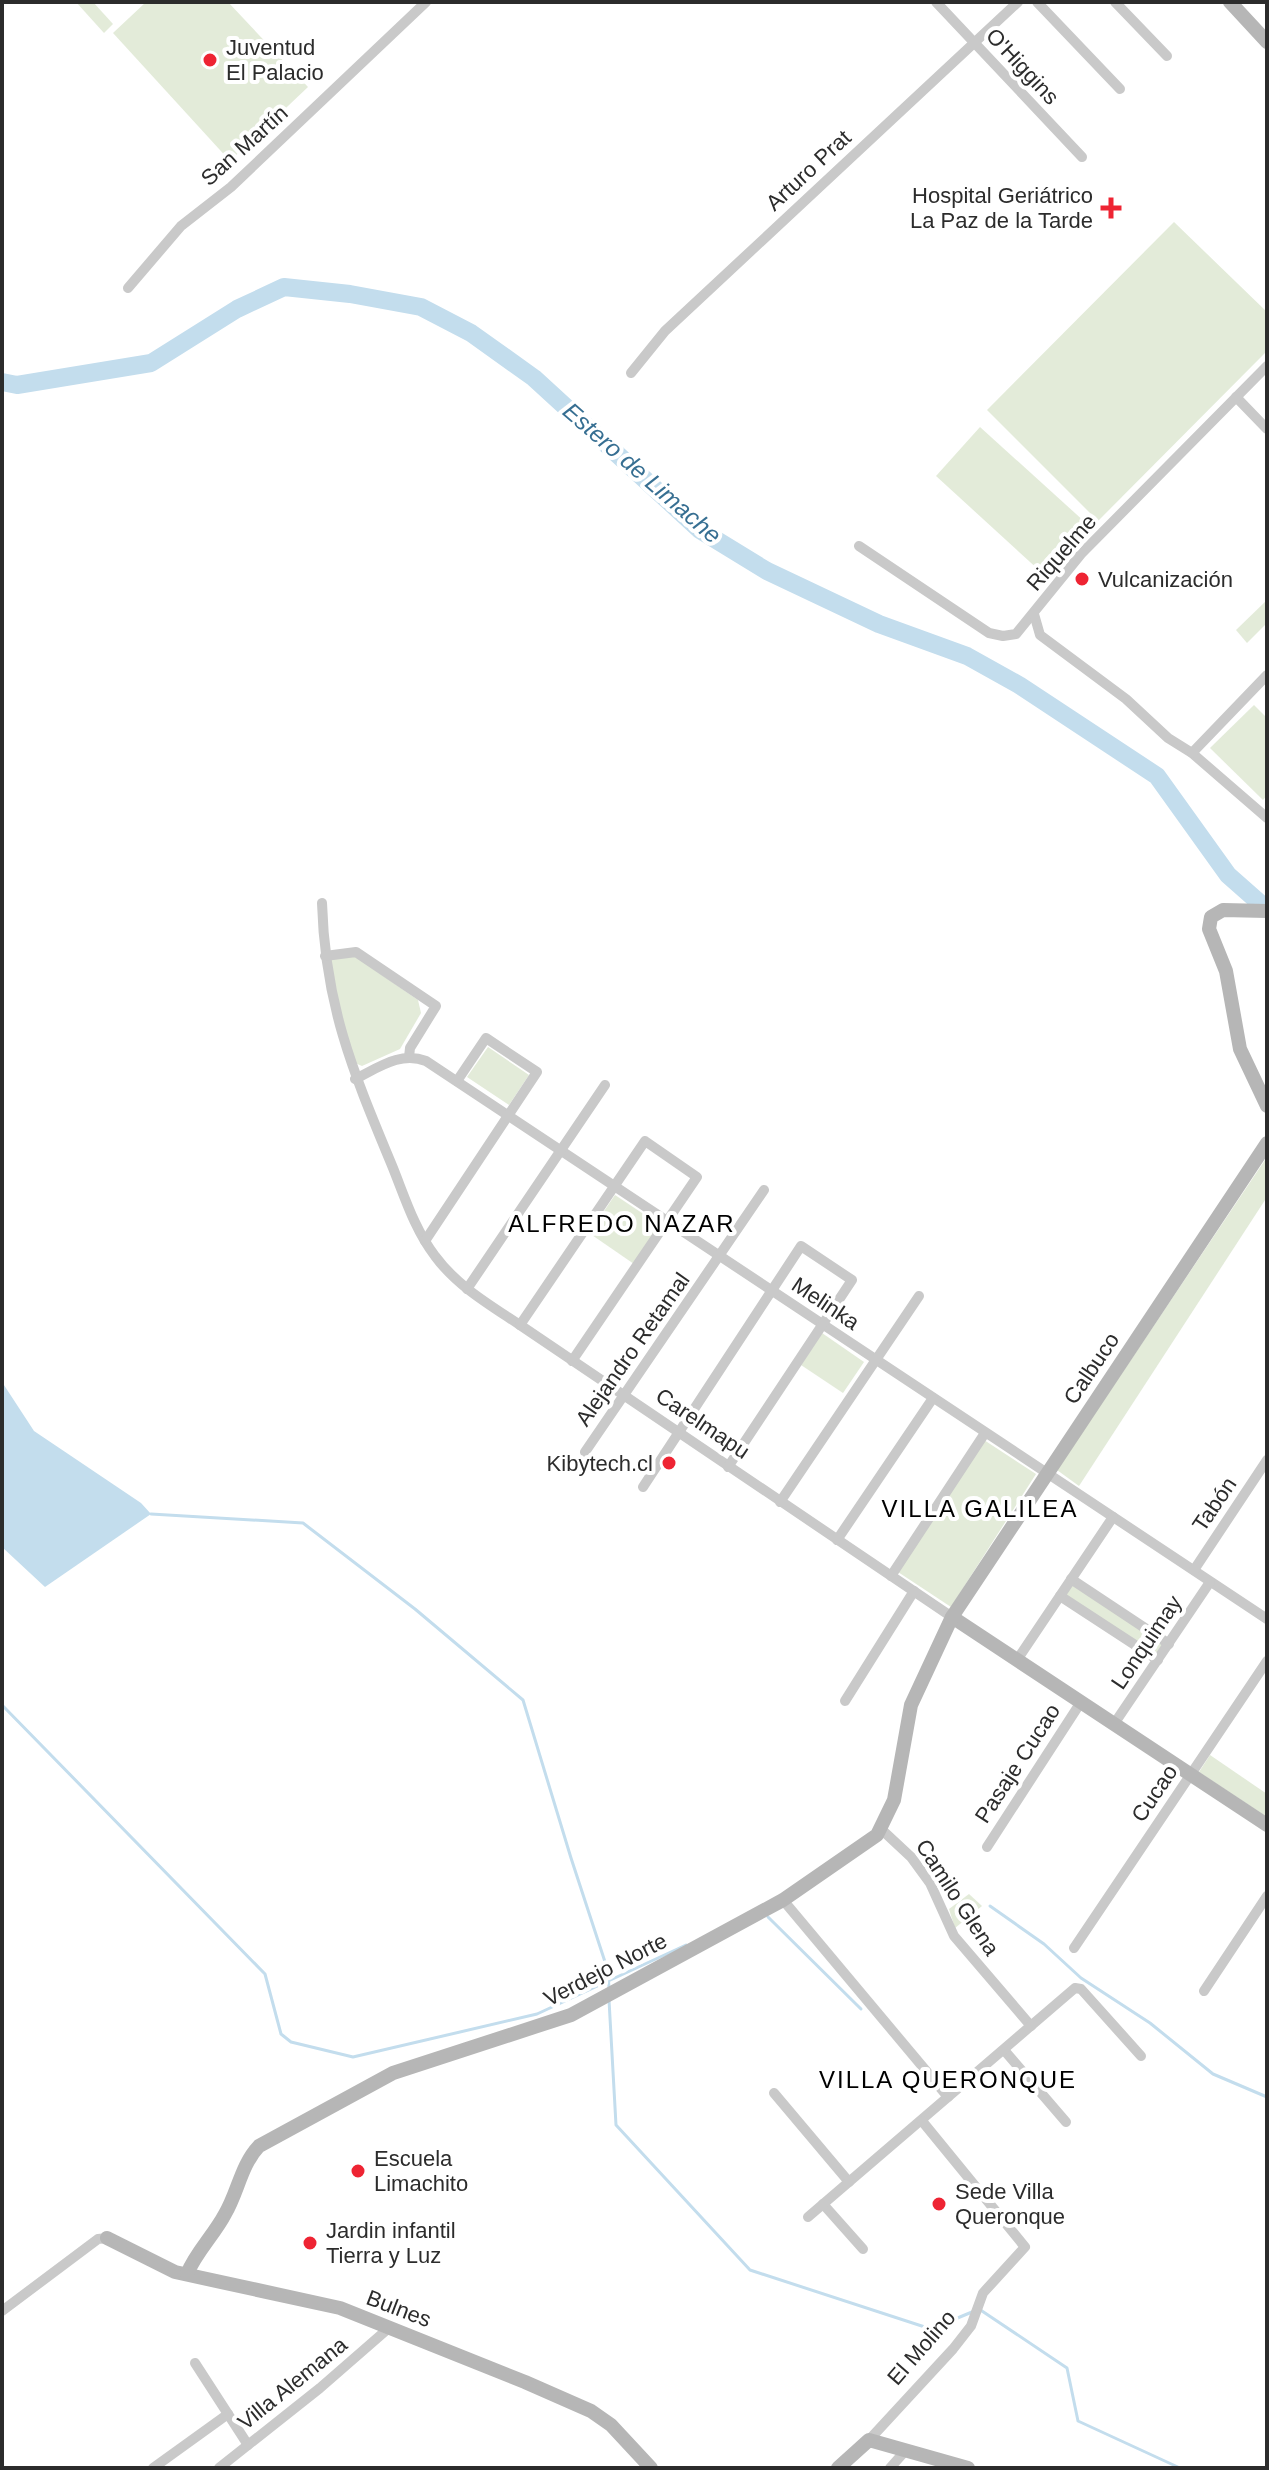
<svg xmlns="http://www.w3.org/2000/svg" width="1269" height="2470" font-family="Helvetica,sans-serif">
<style>
.green{fill:#e3ebd9}
.water{fill:#c3dded}
.lines{fill:none;stroke-linecap:round;stroke-linejoin:round}
.stream{stroke:#c3dded;stroke-width:3}
.river{stroke:#c3dded;stroke-width:18}
.street{stroke:#c9c9c9;stroke-width:10}
.secondary{stroke:#b6b6b6;stroke-width:14}
.poi-dot{fill:#ee2433;stroke:#fff;stroke-width:3}
.labels{text-anchor:middle;stroke-width:8;stroke-linejoin:round;paint-order:stroke}
.poi-label{font-size:22px;fill:#2c2c2c;stroke:#fff;text-anchor:start}
.street-label{font-size:22px;fill:#2c2c2c;stroke:#fff}
.water-label{font-size:24px;font-style:italic;fill:#376f92;stroke:#fff}
.neighbourhood-label{font-size:24px;letter-spacing:2px;fill:#000;stroke:#fff}
</style>
<rect width="100%" height="100%" fill="#fff"/>
<g class="green">
<path d="M76,2H93L113,24L104,33Z"/>
<path d="M146,2H228L308,87L230,161L113,33Z"/>
<path d="M1174,222L1267,312V351L1098,521L987,410Z"/>
<path d="M980,427L1086,523L1041,572L936,476Z"/>
<path d="M1267,600V623L1247,643L1236,630Z"/>
<path d="M1254,705L1267,718V795L1263,800L1210,748Z"/>
<path d="M353,955L418,1000L421,1013L400,1049L362,1066L355,1063L342,1026L330,958Z"/>
<path d="M488,1047L529,1075L509,1105L467,1077Z"/>
<path d="M1265,1160L1267,1197L1079,1486L1057,1470Z"/>
<path d="M615,1195L660,1225L634,1264L589,1233Z"/>
<path d="M822,1333L864,1362L843,1393L801,1365Z"/>
<path d="M984,1440L1036,1474L951,1607L898,1572Z"/>
<path d="M1073,1584L1163,1644L1155,1655L1065,1596Z"/>
<path d="M1210,1755L1267,1794V1817L1199,1772Z"/>
<path d="M969,1894L982,1906L955,1928L949,1909Z"/>
</g>
<path class="water" d="M2,1382L34,1431L141,1503L151,1514L45,1587L2,1547Z"/>
<g class="lines">
<g class="stream">
<path d="M151,1514L303,1523L415,1609L523,1700L571,1858L608,1971L609,1989"/>
<path d="M2,1705L265,1974L281,2034L291,2042L353,2057L537,2014L686,1945"/>
<path d="M990,1906L1044,1944L1081,1978L1150,2023L1213,2074L1267,2097"/>
<path d="M768,1917L861,2009"/>
<path d="M609,2000L616,2125L750,2270L931,2329L972,2312"/>
<path d="M979,2309L1067,2368L1078,2421L1180,2468"/>
</g>
<path class="river" d="M2,382L17,385L151,363L237,309L284,287L350,294L421,307L471,333L534,378L700,530L767,571L879,624L967,656L1019,685L1157,776L1228,875L1262,905"/>
<g class="street">
<path d="M936,2L1082,157"/>
<path d="M1037,2L1120,89"/>
<path d="M1115,2L1167,56"/>
<path d="M128,288L181,226L231,187L426,2"/>
<path d="M631,373L665,331L1018,2"/>
<path d="M1236,397L1267,429"/>
<path d="M859,546L989,633L1003,636L1016,634L1081,554L1267,366"/>
<path d="M1034,614L1040,635L1126,699L1168,738L1192,753L1267,818"/>
<path d="M1192,753L1267,675"/>
<path d="M322,903C325,1007 354,1074 393,1168C405,1198 415,1230 435,1256C457,1286 490,1305 520,1325L952,1617"/>
<path d="M325,956L356,952L436,1006L410,1048L409,1057"/>
<path d="M355,1079C378,1068 400,1051 426,1061L1267,1619"/>
<path d="M425,1241L537,1072L486,1038L457,1081"/>
<path d="M467,1289L605,1085"/>
<path d="M520,1325L645,1141L697,1177L572,1361"/>
<path d="M585,1452L764,1190"/>
<path d="M643,1487L801,1246L852,1280L728,1467"/>
<path d="M780,1502L919,1296"/>
<path d="M837,1540L933,1398"/>
<path d="M1194,1570L1267,1460"/>
<path d="M891,1576L985,1433"/>
<path d="M1071,1579L1169,1644"/>
<path d="M1060,1596L1158,1660"/>
<path d="M1017,1660L1113,1517"/>
<path d="M845,1701L914,1591"/>
<path d="M1114,1724L1210,1582"/>
<path d="M881,1829L911,1857L930,1883L954,1936L1031,2026"/>
<path d="M987,1847L1081,1702"/>
<path d="M783,1900L948,2097"/>
<path d="M1074,1948L1267,1661"/>
<path d="M1204,1991L1267,1896"/>
<path d="M1004,2050L1066,2122"/>
<path d="M774,2093L849,2182"/>
<path d="M823,2204L863,2249"/>
<path d="M808,2217L1075,1988L1081,1989L1141,2056"/>
<path d="M2,2311L98,2239L107,2238"/>
<path d="M195,2363L248,2445"/>
<path d="M869,2440L953,2349L971,2326L983,2293L1025,2247L922,2121"/>
<path d="M153,2468L228,2414"/>
<path d="M219,2468L320,2388L390,2327"/>
<path d="M890,2468L906,2450"/>
</g>
<g class="secondary">
<path d="M1230,2L1267,42"/>
<path d="M1267,911L1223,910L1211,917L1209,929L1226,971L1240,1049L1267,1106"/>
<path d="M952,1617L1267,1825"/>
<path d="M107,2238L175,2272L340,2308L525,2382L591,2411L611,2425L651,2468"/>
<path d="M187,2274C196,2252 214,2235 225,2214C238,2192 241,2165 259,2146L393,2073L571,2015L783,1900L877,1835L894,1800L911,1705L952,1617L1267,1143"/>
<path d="M838,2468L869,2440L968,2468"/>
</g>
</g>
<g class="poi-dot">
<circle cx="210" cy="60" r="8"/>
<path d="M1107 196h8v8h8v8h-8v8h-8v-8h-8v-8h8z"/>
<circle cx="1082" cy="579" r="8"/>
<circle cx="669" cy="1463" r="8"/>
<circle cx="358" cy="2171" r="8"/>
<circle cx="939" cy="2204" r="8"/>
<circle cx="310" cy="2243" r="8"/>
</g>
<g class="labels">
<g class="poi-label">
<text x="226" y="55">Juventud<tspan x="226" dy="25">El Palacio</tspan></text>
<text x="1093" y="203" text-anchor="end">Hospital Geriátrico<tspan x="1093" dy="25">La Paz de la Tarde</tspan></text>
<text x="1098" y="587">Vulcanización</text>
<text x="653" y="1471" text-anchor="end">Kibytech.cl</text>
<text x="374" y="2166">Escuela<tspan x="374" dy="25">Limachito</tspan></text>
<text x="955" y="2199">Sede Villa<tspan x="955" dy="25">Queronque</tspan></text>
<text x="326" y="2238">Jardin infantil<tspan x="326" dy="25">Tierra y Luz</tspan></text>
</g>
<g class="street-label">
<text transform="translate(1023 66) rotate(47)" y="8">O'Higgins</text>
<text transform="translate(244 145) rotate(-42)" y="8">San Martín</text>
<text transform="translate(808 170) rotate(-43)" y="8">Arturo Prat</text>
<text transform="translate(1061 552) rotate(-49)" y="8">Riquelme</text>
<text transform="translate(826 1303) rotate(34)" y="8">Melinka</text>
<text transform="translate(632 1349) rotate(-55)" y="8">Alejandro Retamal</text>
<text transform="translate(1091 1368) rotate(-56)" y="8">Calbuco</text>
<text transform="translate(703 1423) rotate(34)" y="8">Carelmapu</text>
<text transform="translate(1214 1504) rotate(-56)" y="8">Tabón</text>
<text transform="translate(1146 1642) rotate(-56)" y="8">Lonquimay</text>
<text transform="translate(1017 1763) rotate(-57)" y="8">Pasaje Cucao</text>
<text transform="translate(1154 1793) rotate(-56)" y="8">Cucao</text>
<text transform="translate(958 1897) rotate(57)" y="8">Camilo Glena</text>
<text transform="translate(605 1969) rotate(-27)" y="8">Verdejo Norte</text>
<text transform="translate(399 2308) rotate(21)" y="8">Bulnes</text>
<text transform="translate(921 2347) rotate(-49)" y="8">El Molino</text>
<text transform="translate(292 2383) rotate(-39)" y="8">Villa Alemana</text>
</g>
<g class="water-label">
<text transform="translate(642 473) rotate(41)" y="8">Estero de Limache</text>
</g>
<g class="neighbourhood-label">
<text x="622" y="1232">ALFREDO NAZAR</text>
<text x="980" y="1517">VILLA GALILEA</text>
<text x="948" y="2088">VILLA QUERONQUE</text>
</g>
</g>
<rect width="1269" height="2470" fill="none" stroke="#2c2c2c" stroke-width="8"/>
</svg>
